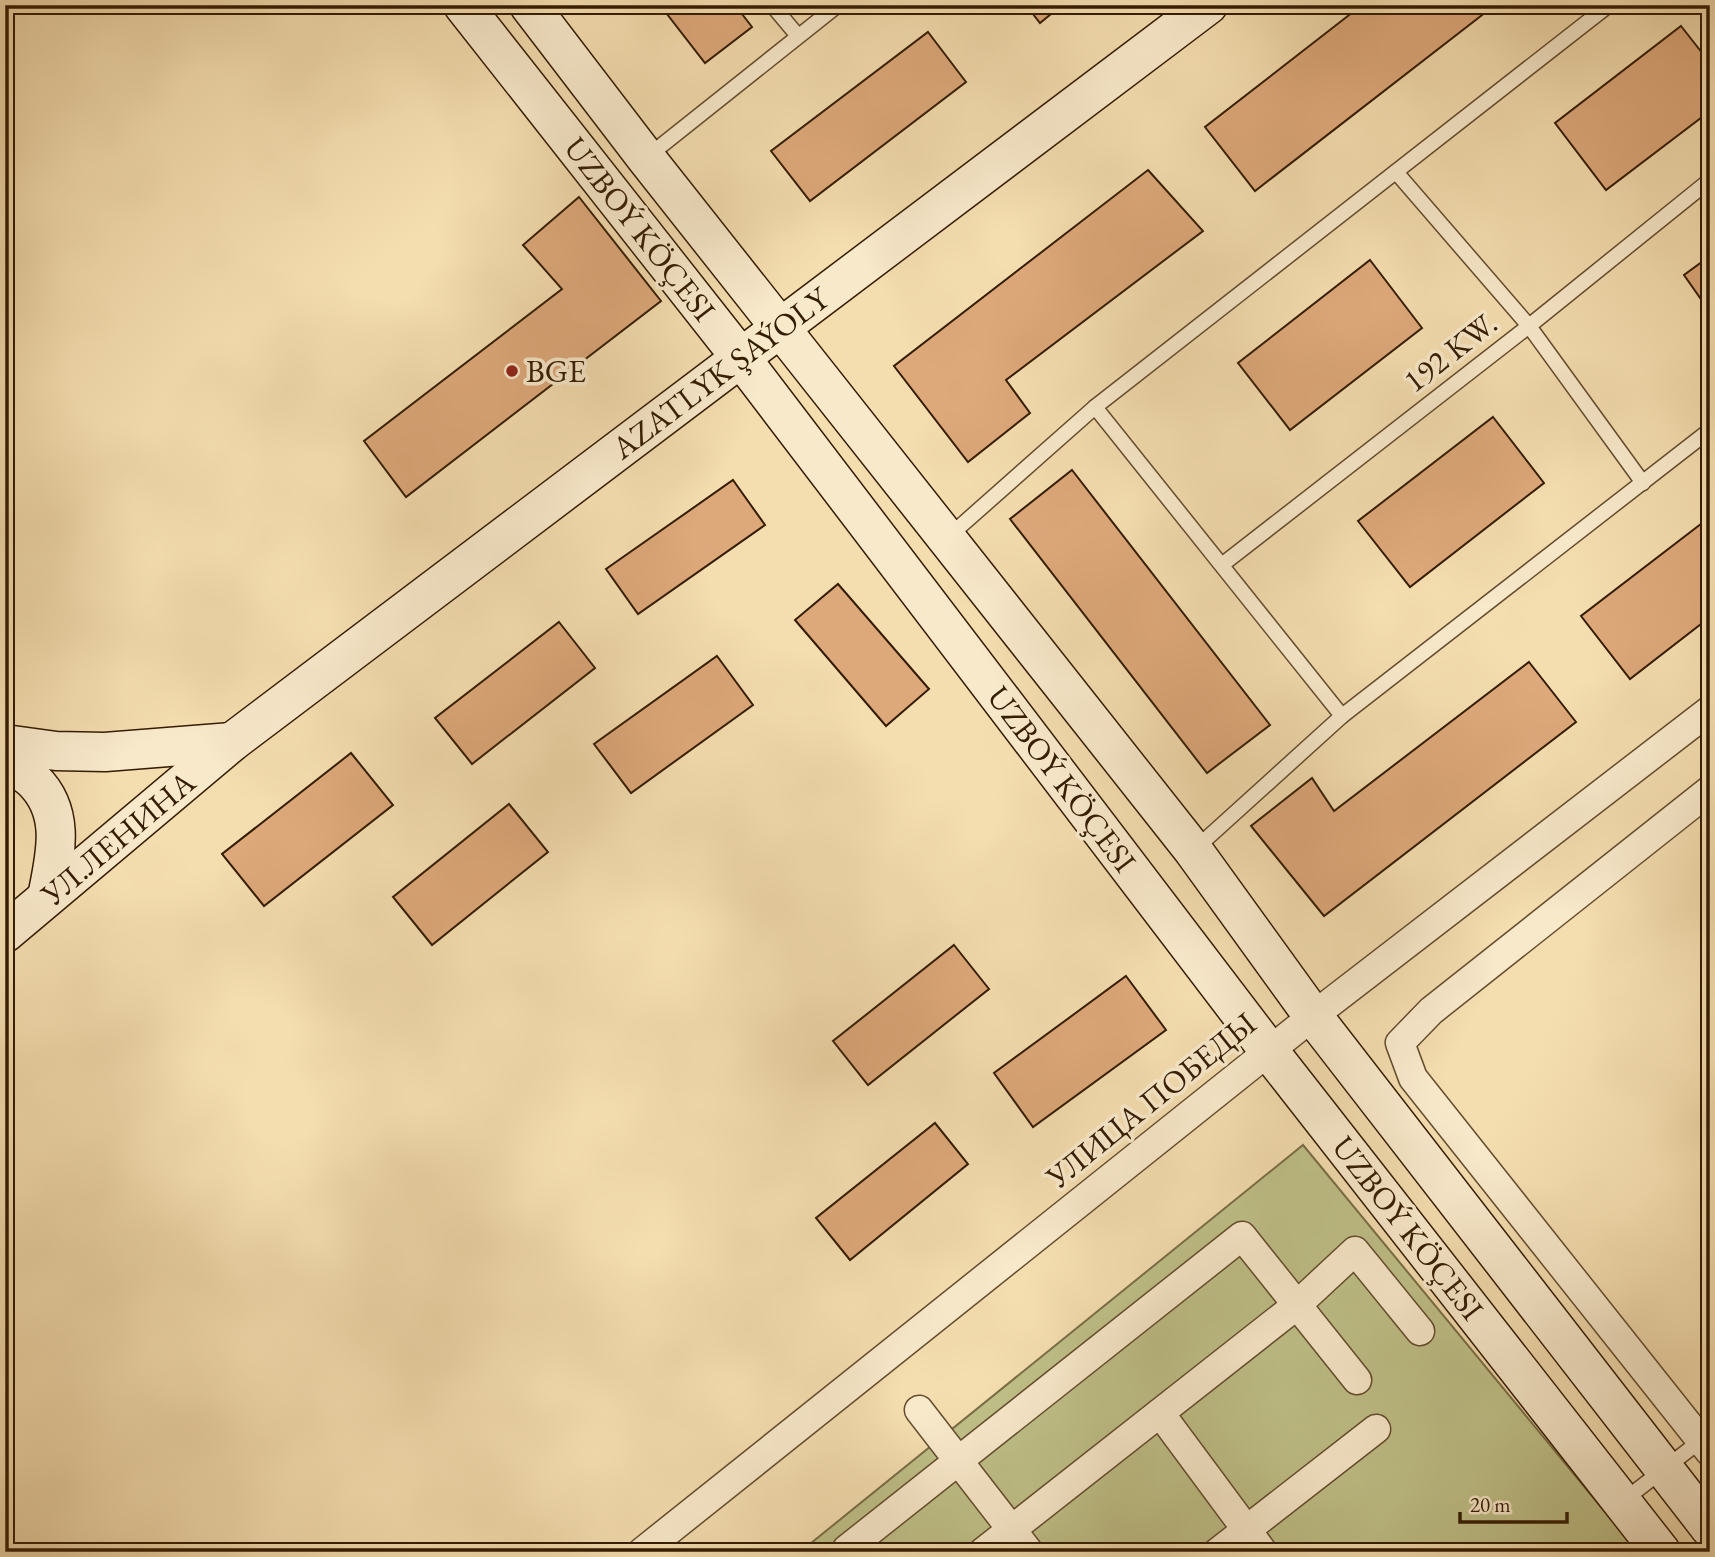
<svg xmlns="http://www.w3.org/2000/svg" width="1715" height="1557" font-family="'EB Garamond',serif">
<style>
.green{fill:#bfc088;stroke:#7a6e46;stroke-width:2}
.building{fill:#dda87a;stroke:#341c03;stroke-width:2}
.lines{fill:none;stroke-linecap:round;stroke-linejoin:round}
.lane-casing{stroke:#644c2e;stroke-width:17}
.street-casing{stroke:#644c2e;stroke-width:31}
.secondary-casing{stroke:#341c03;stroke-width:41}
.lane{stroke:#f8e9cb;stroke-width:14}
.street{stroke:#f8e9cb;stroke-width:28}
.secondary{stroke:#f8e9cb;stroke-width:38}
.poi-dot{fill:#8f2418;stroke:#f8e9cb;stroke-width:2.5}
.labels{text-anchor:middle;stroke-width:7;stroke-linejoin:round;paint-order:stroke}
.street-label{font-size:32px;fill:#341c03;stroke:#f8e9cb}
.poi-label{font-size:32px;fill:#341c03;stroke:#f8e9cb;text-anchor:start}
</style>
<rect width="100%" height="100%" fill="#f4ddaf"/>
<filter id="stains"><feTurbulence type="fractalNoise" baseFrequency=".00286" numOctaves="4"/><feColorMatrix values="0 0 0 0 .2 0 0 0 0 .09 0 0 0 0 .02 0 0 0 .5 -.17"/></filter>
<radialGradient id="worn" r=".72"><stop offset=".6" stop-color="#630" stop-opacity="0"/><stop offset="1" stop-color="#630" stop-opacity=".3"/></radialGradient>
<path class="green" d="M1303,1145L1638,1552H800Z"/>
<g class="building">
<path d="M660,5H735L752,27L705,63Z"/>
<path d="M1026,5H1062L1040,23Z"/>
<path d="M1362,5H1495L1255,191L1205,127Z"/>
<path d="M1681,26L1710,63V111L1606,190L1555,123Z"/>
<path d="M928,32L966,82L810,201L771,151Z"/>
<path d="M1148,170L1203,231L1006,380L1030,413L968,462L894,366Z"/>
<path d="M579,197L661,301L406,497L364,441L562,289L523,245Z"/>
<path d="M1710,256V312L1684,275Z"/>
<path d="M1370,260L1422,328L1290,430L1238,363Z"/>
<path d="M1493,417L1544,483L1410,587L1358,521Z"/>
<path d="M1072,470L1270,725L1207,773L1010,519Z"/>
<path d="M733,480L765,525L638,614L606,569Z"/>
<path d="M1710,517V617L1630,679L1581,616Z"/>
<path d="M838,584L929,689L886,726L795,620Z"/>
<path d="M559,622L595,668L472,764L435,718Z"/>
<path d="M717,656L753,705L631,793L594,744Z"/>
<path d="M1529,662L1576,722L1324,916L1251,826L1312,778L1334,811Z"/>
<path d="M351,753L393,805L264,906L222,854Z"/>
<path d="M509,804L548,852L432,945L393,897Z"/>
<path d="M954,945L989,989L868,1085L833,1041Z"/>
<path d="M1126,976L1166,1030L1033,1127L994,1073Z"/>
<path d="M935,1123L968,1164L850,1260L816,1218Z"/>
</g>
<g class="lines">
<g class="lane-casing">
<g id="lane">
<path d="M772,5L798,36"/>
<path d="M647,157L838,5"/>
<path d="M1396,172L1529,326L1643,483"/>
<path d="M1095,407L1342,716"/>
<path d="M947,538L1095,407L1609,5"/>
<path d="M1223,564L1529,326L1710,180"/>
<path d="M1194,850L1342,716L1710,430"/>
<path d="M1623,1501L1704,1438"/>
</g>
</g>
<g class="street-casing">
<g id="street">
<path d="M1710,790L1431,1011L1400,1043L1413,1078L1710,1452"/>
<path d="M919,1410L1029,1552"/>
<path d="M1160,1413L1263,1552"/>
<path d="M642,1552L1313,1016L1710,710"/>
<path d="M849,1552L847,1549L1242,1236L1357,1380"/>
<path d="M983,1552L1297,1305L1355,1251L1420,1331"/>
<path d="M1218,1552L1376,1429"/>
</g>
</g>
<g class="secondary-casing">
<g id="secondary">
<path d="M463,5L741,358L1269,1051L1661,1552"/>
<path d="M529,5L646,158L1193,850L1313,1016L1710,1528"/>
<path d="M5,744L56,751L105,752L232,742"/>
<path d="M5,762C14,768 26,773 33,780C67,813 55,856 47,897"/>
<path d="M5,933L232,742L1208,5"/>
</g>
</g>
<use href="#lane" class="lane"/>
<use href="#street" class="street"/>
<use href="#secondary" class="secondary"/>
</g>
<circle class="poi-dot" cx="512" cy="371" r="7"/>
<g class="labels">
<g class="street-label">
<text transform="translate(640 229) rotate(52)" y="11">UZBOÝ KÖÇESI</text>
<text transform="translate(1450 352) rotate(-38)" y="11">192 KW.</text>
<text transform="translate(720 373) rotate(-37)" y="11">AZATLYK ŞAÝOLY</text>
<text transform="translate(1062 779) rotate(53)" y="11">UZBOÝ KÖÇESI</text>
<text transform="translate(118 838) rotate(-40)" y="11">УЛ.ЛЕНИНА</text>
<text transform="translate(1151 1100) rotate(-39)" y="11">УЛИЦА ПОБЕДЫ</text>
<text transform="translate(1408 1228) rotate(52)" y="11">UZBOÝ KÖÇESI</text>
</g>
<g class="poi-label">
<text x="526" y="382">BGE</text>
</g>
</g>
<rect width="1715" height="1557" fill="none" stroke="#f4ddaf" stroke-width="28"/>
<rect x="7" y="7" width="1701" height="1543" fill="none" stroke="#341c03" stroke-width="3.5"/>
<rect x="14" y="14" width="1687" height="1529" fill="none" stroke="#341c03" stroke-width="2"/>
<path d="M1460 1512v10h107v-10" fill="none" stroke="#341c03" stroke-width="3.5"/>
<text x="1470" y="1512" font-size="21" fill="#341c03" stroke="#f8e9cb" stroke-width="5" paint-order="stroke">20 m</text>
<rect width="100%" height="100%" filter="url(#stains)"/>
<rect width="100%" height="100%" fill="url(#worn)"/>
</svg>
